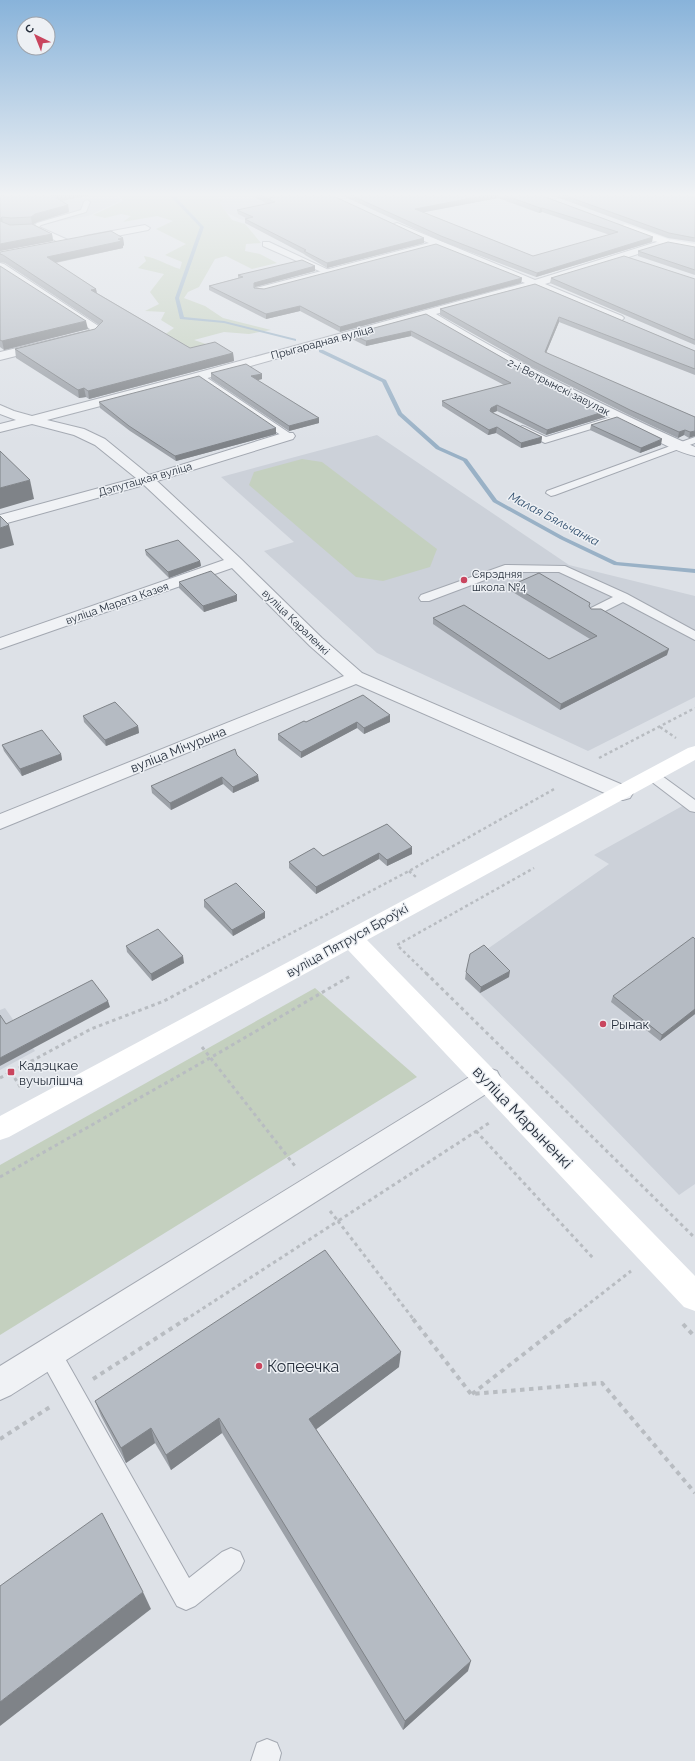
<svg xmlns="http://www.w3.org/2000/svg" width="695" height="1761" font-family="Raleway,sans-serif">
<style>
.built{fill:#ccd1d9}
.green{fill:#c4d0bf}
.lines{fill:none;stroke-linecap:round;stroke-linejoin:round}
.stream{fill:#99b1c6;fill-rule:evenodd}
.lane-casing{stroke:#a3a8b1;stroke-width:2}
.street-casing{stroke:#a3a8b1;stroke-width:2}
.path-far2{stroke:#b8bcc1;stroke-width:2.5;stroke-dasharray:3 3;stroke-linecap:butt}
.path-far1{stroke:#b8bcc1;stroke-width:3;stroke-dasharray:3.5 3.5;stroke-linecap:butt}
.path{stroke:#b8bcc1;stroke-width:4;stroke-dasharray:4.5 4.5;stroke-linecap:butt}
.lane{fill:#f0f2f5;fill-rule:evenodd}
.street{fill:#f0f2f5;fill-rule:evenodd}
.secondary{fill:#fff;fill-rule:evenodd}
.wall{fill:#9ca1a8;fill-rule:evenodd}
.shaded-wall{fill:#7f8388}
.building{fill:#b5bbc3;stroke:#7f8388}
.poi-dot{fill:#c9455e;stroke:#edf0f4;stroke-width:1.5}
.labels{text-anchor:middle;stroke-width:3;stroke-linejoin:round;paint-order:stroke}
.far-street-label{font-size:11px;fill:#27303d;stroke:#edf0f4}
.far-poi-label{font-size:11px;fill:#27303d;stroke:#edf0f4;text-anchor:start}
.far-water-label{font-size:12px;font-style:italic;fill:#33506f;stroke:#edf0f4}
.street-label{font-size:13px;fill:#27303d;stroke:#edf0f4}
.poi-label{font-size:13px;fill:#27303d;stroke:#edf0f4;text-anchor:start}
.near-street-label{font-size:16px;fill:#27303d;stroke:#edf0f4}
.near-poi-label{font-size:16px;fill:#27303d;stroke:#edf0f4;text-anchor:start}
</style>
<rect width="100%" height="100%" fill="#dde1e7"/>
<g class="built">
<path d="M0,195H116L120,201L88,216L0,232Z"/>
<path d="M213,195H318L332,201L242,220L206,203Z"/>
<path d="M377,435L569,565L695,596V697L588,751L377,653L264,551L294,542L221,477Z"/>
<path d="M695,799V1184L679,1195L570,1083L465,979L483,952L609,864L594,855Z"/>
<path d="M5,1008L35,1051L0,1070V1010Z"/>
</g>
<g class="green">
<path d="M120,195H219L218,197L224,200L219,203L232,220L245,224L261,243L246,244L245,251L260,254L277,263L252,269L226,256L215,259L199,287L188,292L184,298L205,306L223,318L271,330L249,334L224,332L194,340L209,345L183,354L150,345L174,328L161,320L165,312L145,311L159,304L150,292L164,274L138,268L146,261L144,256C157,258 167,265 180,269L182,262L165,255L186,244L156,229L173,221L157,216L123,222L131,216L121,214L105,218L93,215L123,201Z"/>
<path d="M302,459L322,462L437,549L430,567L383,581L356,577L249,485L254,472Z"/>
<path d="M315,988L417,1077L0,1335V1165Z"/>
</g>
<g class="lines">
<g class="stream">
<path d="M169,195H174L204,227L179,298L184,317L224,321L296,339V341L224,323L180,319L175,298L200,227Z"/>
<path d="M319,350H323L386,380L402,413L440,447L467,459L497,500L564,537L617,562L695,569V573L614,565L560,539L493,502L463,461L436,449L398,415L382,382L319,352Z"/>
</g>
<g class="lane-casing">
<g id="lane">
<path d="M87,200L90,202L86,212L41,225L39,227L68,240V244H62L32,228L37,223L81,210L84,202Z"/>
<path d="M263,242H269L333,272L332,274H326L263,246Z"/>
<path d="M200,373L291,434L293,436L291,438H285L197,378L195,376L197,374Z"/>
<path d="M611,417L616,420L614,422L545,443L517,429L522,426L525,427L546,437Z"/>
<path d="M695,437V443L555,495L551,496L546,493L547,491Z"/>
<path d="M505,565L565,566L627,594L695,631V640L623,602L599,614H591L589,611L591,608L613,597L559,572H506L429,601H421L419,598L421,595Z"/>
<path d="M653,771L658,773L695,800V812L690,811L648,779L646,776L648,773Z"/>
<path d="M50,1343L58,1346L189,1578L222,1552L231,1548L240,1552L244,1561L240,1570L195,1606L186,1610L177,1606L42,1362L39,1354L42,1346Z"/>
<path d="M267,1739L277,1743L281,1753L279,1761H251L257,1743Z"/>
</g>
</g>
<g class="street-casing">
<g id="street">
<path d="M397,223L535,280L663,240H669L671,242L669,244L545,284L622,316L624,318L622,320H614L534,287L436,314C520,365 606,407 695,447V456C673,451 646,435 626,425C557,393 490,357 426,317L204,379L47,420L84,429L105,439L149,475L283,433H293L295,436L293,439L157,481L241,559L322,638L362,673L630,788L633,793L630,798L623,800L616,798L356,684L0,829V814L344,676L310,646L232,568L0,649V638L224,560L144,485L0,525V515L136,478L95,445L74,435L32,424L0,432V424L16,420L0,414V405L14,411L32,416L196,373L525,283L438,247L260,293L255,290L256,288L429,243L394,228L392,226L394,224Z"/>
<path d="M145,225L150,228L148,230L85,242L80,239L85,236Z"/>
<path d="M0,263L4,264L103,329L96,336L0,360V352L88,331L90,329L0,271Z"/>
<path d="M488,1068L497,1071L501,1079L497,1087L11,1395L0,1400V1366L479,1071Z"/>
</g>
</g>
<g class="path-far2">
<path d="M660,727L676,738"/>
<path d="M599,758L695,708"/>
<path d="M409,871L416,877"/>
<path d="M214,974L409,871L556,788"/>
<path d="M427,974L397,945L534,868"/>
</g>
<g class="path-far1">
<path d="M426,973L695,1238"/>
<path d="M202,1047L295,1166"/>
<path d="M11,1072L21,1088"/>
<path d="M0,1078L91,1029L164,1001L216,973"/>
<path d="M476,1131L593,1258"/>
<path d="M0,1177L210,1058L352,975"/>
<path d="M330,1211L338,1221L489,1123"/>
<path d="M185,1320L338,1221L414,1320"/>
<path d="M568,1320L631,1271"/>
</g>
<g class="path">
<path d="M413,1319L471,1394L602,1383L695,1493"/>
<path d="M683,1324L695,1337"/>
<path d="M93,1379L186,1319"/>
<path d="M472,1394L569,1319"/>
<path d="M0,1439L50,1407"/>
</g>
<use href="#lane" class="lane"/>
<use href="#street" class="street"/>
<g class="secondary">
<path d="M625,224L668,239L695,244V250L663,244L622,229L620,227Z"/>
<path d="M695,746V760L367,940L695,1276V1311L684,1307L348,950L9,1137L0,1140V1116L688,748Z"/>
</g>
</g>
<g class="wall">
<path d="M0,195H92L61,201L68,205L69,212L37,222L33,224L52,234L53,241L0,251Z"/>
<path d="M250,195H262L268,199L272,198L269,195H331L424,243L327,268L305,255L304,254L245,223V219L246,218L238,214L237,210L268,204Z"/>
<path d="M341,195H540L652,242L536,277L441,241ZM498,198L539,213L542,212L610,235L533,256L423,212Z"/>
<path d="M551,195H695V242L668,238Z"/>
<path d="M123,238L124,245L123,246V248L56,263L96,289L97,293L190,348L233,353L234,361L89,399L86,397L79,398L16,358L15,349L95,329L99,325L5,263L0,262V252Z"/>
<path d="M695,247V275L638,256V251Z"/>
<path d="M0,266L88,329L4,350L0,347Z"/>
<path d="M315,266V271L255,287V288L264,289L522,278L521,283L340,332L300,311L266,319L209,290V286L238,278V275Z"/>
<path d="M551,278L695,279V345L550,283Z"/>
<path d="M535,284L695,351V375L559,322L546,353L695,417L689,438L684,435L678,438L629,415L532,367L440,315V309Z"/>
<path d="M426,314L524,370L606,411L605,417L546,435L497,411L492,413L542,437L541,443L521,448L496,433L488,435L442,406V401L504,385L411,336L366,346L352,339V334Z"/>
<path d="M211,373L262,374V379L257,380L319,418V423L289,431L211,379Z"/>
<path d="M99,402L276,428V434L176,461L130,431L100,408Z"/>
<path d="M591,425L661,445L640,453L590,430Z"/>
<path d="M145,550L200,561L201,566L169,578L146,555Z"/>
<path d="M179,582L237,601L204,612L179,588Z"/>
<path d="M512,585L590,603L589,606L591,609L667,655L560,710L433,624V618L549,659L590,639L511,591Z"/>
<path d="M83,716L138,726L139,733L106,746L84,722Z"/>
<path d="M306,722H390L364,734L357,728L301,758L278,740V734Z"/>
<path d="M2,745L61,754L62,760L22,776L4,751Z"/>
<path d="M237,755L259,781L233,793L223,784L171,810L152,793L151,786Z"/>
<path d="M387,824L412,854L387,866L379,859L316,894L289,868V862L323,856Z"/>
<path d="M204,900L265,912V918L233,936L204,907Z"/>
<path d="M695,939V1014L660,1041L611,1002L613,996Z"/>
<path d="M126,946L184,963L152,981L127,952Z"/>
<path d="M466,972L509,977L480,993L465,979Z"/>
<path d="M399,1367L316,1429L468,1671L403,1730L222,1433L171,1470L155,1443L126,1463L101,1416L95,1401Z"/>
</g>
<g class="shaded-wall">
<path d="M52,195H92L53,202Z"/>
<path d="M488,195H498V198L415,214V209Z"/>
<path d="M68,205L69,212L37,222L32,225L31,217L35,214Z"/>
<path d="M540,208H542V212L539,213Z"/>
<path d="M2,217L3,224L0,227V219Z"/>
<path d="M52,234L53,241L0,251V244Z"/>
<path d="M653,237L652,242L536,277L537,273Z"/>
<path d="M123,238L124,245L123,246V248L48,264L47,257Z"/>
<path d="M424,238V243L327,268V263Z"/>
<path d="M315,266V271L255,287L254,283Z"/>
<path d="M522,278L521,283L340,332V327Z"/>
<path d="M96,289L97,296L91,290Z"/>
<path d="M300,306V311L266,319V314Z"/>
<path d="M559,317V322L544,358L545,352Z"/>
<path d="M86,321L88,329L4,350L2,341Z"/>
<path d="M411,331V336L366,346V341Z"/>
<path d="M233,353L234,361L89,399L88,391Z"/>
<path d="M262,374V379L251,382V376Z"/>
<path d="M84,388L86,397L79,398L78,390Z"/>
<path d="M497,405V411L490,414L491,408Z"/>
<path d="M606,411L605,417L546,435L547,430Z"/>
<path d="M319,418V423L289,431V426Z"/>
<path d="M497,427L496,433L488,435L489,430Z"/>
<path d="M276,428V434L176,461L175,456Z"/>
<path d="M685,430L684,435L678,438L679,432Z"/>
<path d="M695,431V436L689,438L690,432Z"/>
<path d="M542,437L541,443L521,448V443Z"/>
<path d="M662,439L661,445L640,453L641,448Z"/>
<path d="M30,480L34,499L0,509V488Z"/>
<path d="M9,525L14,545L0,549V528Z"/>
<path d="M200,561L201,566L169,578L168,572Z"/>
<path d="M237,595V601L204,612L203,606Z"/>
<path d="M669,649L667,655L560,710L561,704Z"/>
<path d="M390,715V722L364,734V728Z"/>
<path d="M357,722V728L301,758V752Z"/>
<path d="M138,726L139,733L106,746L105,740Z"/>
<path d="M61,754L62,760L22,776L20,769Z"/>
<path d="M258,775L259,781L233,793V787Z"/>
<path d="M222,777L223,784L171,810L170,803Z"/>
<path d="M412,847V854L387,866V860Z"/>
<path d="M379,853V859L316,894V887Z"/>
<path d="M265,912V918L233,936L232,930Z"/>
<path d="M183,956L184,963L152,981L151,974Z"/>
<path d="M510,971L509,977L480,993L481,987Z"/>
<path d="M108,1001L110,1007L0,1066V1058Z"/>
<path d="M695,1009V1014L660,1041L662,1035Z"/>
<path d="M401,1352L399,1367L310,1434L309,1419Z"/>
<path d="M219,1418L222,1433L171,1470L166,1455Z"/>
<path d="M151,1428L155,1443L126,1463L121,1448Z"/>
<path d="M143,1592L151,1609L0,1726V1702Z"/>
<path d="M471,1661L468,1671L403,1730L405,1721Z"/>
</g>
<g class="building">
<path d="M2,195H52L68,205L35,214L31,217L11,218L2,217L0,219V196Z"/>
<path d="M259,195H262L268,199L275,196L274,195H331L424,238L327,263L304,251L306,250L245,219L253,217L237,210L275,202Z"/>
<path d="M350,195H488L415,209L533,256L618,232L542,208H540L504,195H540L653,237L537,273L441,236Z"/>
<path d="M563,195H695V238L669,233Z"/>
<path d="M0,221L10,225L32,224L52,234L0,244Z"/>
<path d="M111,231L123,238L118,239L122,241L47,257L96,289L91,290L190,348L215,342L233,353L88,391L84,388L78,390L15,349L95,329L103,321L3,255L0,254V252Z"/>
<path d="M668,242L695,247V270L638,251Z"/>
<path d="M436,244L522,278L340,327L300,306L266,314L209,286L243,277L238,275L302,260L315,266L254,283V288L264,289Z"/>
<path d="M624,256L695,279V340L551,278Z"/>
<path d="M0,266L86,321L2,341L0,340Z"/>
<path d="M535,284L695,351V369L559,317L545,352L695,417V431L690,432L685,430L679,432L630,410L533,361L440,309Z"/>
<path d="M426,314L524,370L606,411L547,430L497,405L491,408L490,411L493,413L542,437L521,443L497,427L489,430L442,401L511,383L411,331L366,341L352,334Z"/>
<path d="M246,364L262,374L251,376L319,418L289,426L211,373Z"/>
<path d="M199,376L276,428L175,456L129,426L99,402Z"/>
<path d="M617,417L662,439L641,448L591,425Z"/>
<path d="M0,451L30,480L0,488Z"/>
<path d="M0,516L9,525L0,528Z"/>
<path d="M178,540L200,561L168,572L145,550Z"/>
<path d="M211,571L237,595L203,606L179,582Z"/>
<path d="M539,573L590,603L589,606L591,609H601L669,649L561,704L433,618L464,605L549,659L597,636L512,585Z"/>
<path d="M363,695L390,715L364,728L357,722L301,752L278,734L304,721L306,722Z"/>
<path d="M115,702L138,726L105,740L83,716Z"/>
<path d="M42,730L61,754L20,769L2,745Z"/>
<path d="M235,749L237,755L258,775L233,787L222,777L170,803L151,786Z"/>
<path d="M387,824L412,847L387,860L379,853L316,887L289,862L314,848L323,856Z"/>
<path d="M236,883L265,912L232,930L204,900Z"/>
<path d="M158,929L183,956L151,974L126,946Z"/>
<path d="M693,937L695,939V1009L662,1035L613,996Z"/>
<path d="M484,945L510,971L481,987L466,972L470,954Z"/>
<path d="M92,980L108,1001L0,1058V1015L6,1024Z"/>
<path d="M325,1250L401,1352L309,1419L471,1661L405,1721L219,1418L166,1455L151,1428L121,1448L95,1401Z"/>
<path d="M102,1513L143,1592L0,1702V1586Z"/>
</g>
<linearGradient id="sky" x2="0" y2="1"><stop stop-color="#88b3da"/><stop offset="0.44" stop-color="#f0f2f4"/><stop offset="1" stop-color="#f0f2f4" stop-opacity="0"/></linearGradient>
<rect width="695" height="442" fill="url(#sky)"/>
<g class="poi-dot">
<circle cx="464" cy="580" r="4"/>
<circle cx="603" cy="1024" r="4"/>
<rect x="7" y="1068" width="8" height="8" rx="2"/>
<circle cx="259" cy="1366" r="4"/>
</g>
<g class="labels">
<g class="far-street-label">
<text transform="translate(322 342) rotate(-15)" y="4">Прыгарадная вуліца</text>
<text transform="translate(559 387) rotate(27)" y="4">2-і Ветрынскі завулак</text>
<text transform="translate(145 479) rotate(-16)" y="4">Дэпутацкая вуліца</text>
<text transform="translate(117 603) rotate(-19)" y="4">вуліца Марата Казея</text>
<text transform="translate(296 622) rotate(44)" y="4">вуліца Караленкі</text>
</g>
<g class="far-poi-label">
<text x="472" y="578">Сярэдняя<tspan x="472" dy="13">школа №4</tspan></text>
</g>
<g class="far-water-label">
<text transform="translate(554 519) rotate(28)" y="4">Малая Бяльчанка</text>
</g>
<g class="street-label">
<text transform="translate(178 749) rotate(-22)" y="5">вуліца Мічурына</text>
<text transform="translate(347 940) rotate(-29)" y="5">вуліца Пятруся Броўкі</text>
</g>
<g class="poi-label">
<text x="611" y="1029">Рынак</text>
<text x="19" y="1070">Кадэцкае<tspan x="19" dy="15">вучылішча</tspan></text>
</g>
<g class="near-street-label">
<text transform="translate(523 1117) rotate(46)" y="6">вуліца Марыненкі</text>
</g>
<g class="near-poi-label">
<text x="267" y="1372">Копеечка</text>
</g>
</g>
<g transform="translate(36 36) rotate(317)"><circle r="19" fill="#edf0f4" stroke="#9ea3ab"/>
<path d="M0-3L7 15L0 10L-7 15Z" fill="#c9455e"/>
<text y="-6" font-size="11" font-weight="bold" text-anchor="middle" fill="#27303d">С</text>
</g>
</svg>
